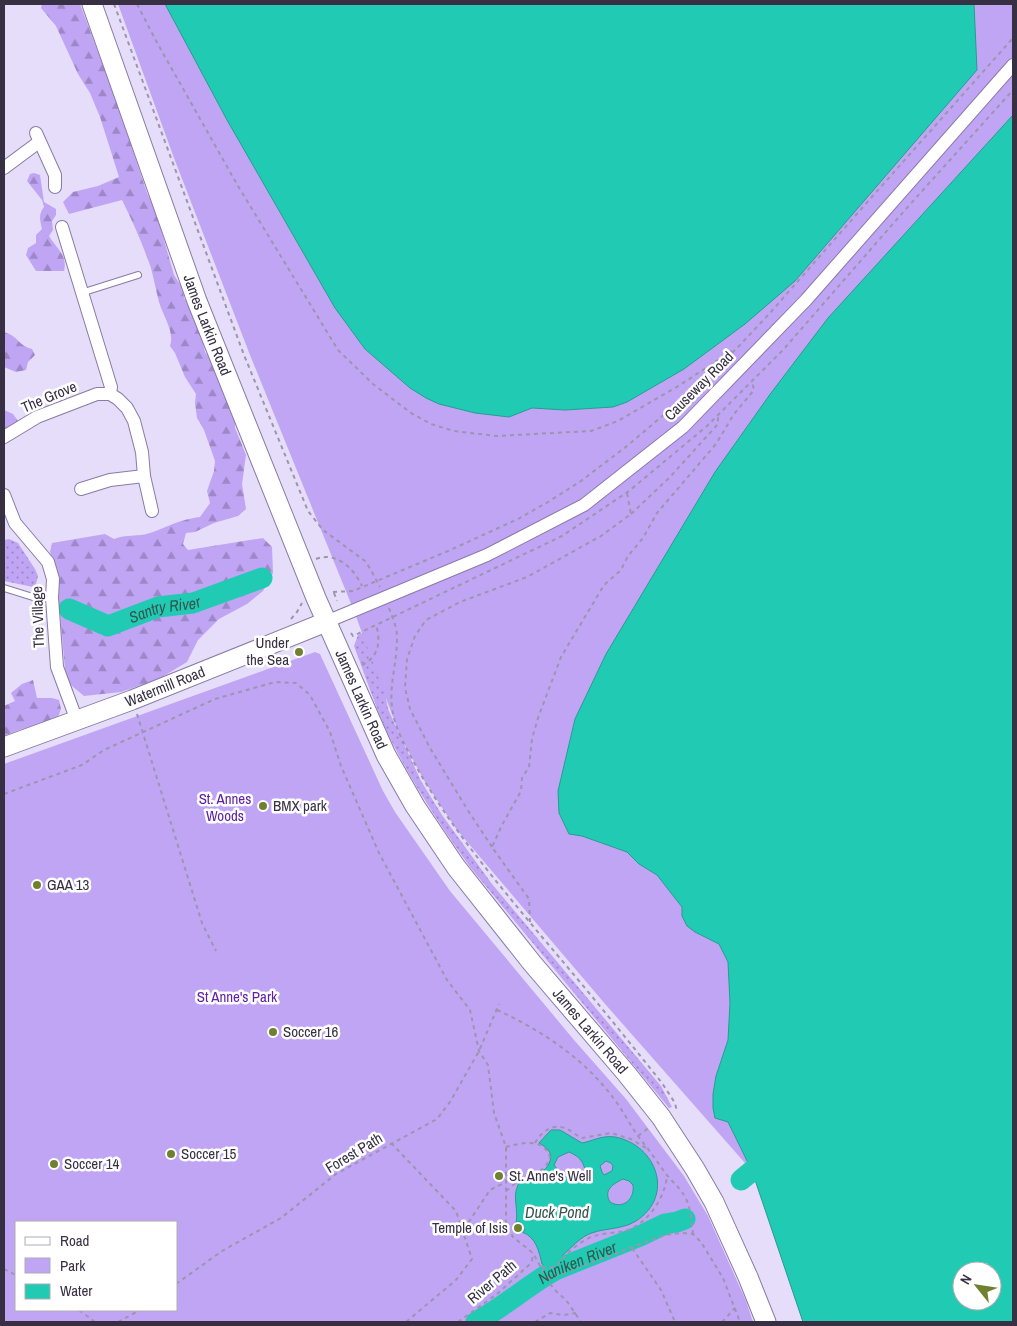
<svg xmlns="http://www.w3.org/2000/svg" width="1017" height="1326" font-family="'Archivo Narrow',sans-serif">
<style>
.grass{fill:url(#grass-dots)}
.forest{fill:url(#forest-firs)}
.park{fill:#c0a5f4;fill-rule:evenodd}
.water{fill:#21cbb3;stroke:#279c91;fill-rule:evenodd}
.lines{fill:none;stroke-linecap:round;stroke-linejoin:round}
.river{stroke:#21cbb3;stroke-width:21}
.service-casing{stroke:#897ba5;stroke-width:8}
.minor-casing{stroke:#897ba5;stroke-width:14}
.secondary-casing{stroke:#897ba5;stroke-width:21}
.path{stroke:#9c95ac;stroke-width:2;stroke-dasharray:4 4;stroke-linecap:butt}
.service{stroke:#fff;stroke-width:6}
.minor{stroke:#fff;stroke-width:12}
.secondary{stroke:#fff;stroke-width:19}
.poi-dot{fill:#70802e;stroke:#fff;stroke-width:2}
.labels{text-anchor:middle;stroke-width:5;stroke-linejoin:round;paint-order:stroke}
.street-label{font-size:15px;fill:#363042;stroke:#fff}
.poi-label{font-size:15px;fill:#363042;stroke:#fff;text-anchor:start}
.park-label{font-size:15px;fill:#6120a6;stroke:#fff}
.water-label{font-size:16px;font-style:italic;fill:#35554e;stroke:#fff}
</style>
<defs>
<pattern id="grass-dots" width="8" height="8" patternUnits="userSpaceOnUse" patternTransform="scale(1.25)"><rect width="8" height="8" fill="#c0a5f4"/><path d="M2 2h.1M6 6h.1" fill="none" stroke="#9d87c7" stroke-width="1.8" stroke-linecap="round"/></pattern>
<pattern id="forest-firs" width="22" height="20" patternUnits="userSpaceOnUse" patternTransform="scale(1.25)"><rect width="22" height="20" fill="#c0a5f4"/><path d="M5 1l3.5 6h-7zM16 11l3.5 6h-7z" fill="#9d87c7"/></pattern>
</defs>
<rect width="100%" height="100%" fill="#e5ddf9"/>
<g class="grass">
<path d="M9,539L18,543L35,569L38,576L36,584L33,587L4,581V540Z"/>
<path d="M388,621L386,698L388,709L421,781L442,815L492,884L661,1086L672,1107L669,1108L470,867C440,825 411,781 388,734C375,706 365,675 354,646L358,635Z"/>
</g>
<g class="forest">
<path d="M42,4H80L116,100L147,193L156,212L174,275L183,289L184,298L189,305L196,325L201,334L205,352L213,363L221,384L223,393L235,421V428L246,455L242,484L246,509L238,516L214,523L195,532L186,533L183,544L188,550L263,538L272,547L273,573L263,591L247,604L219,619L198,640L187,662L159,679L121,692L84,696L66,681L56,568L50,552L52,543L105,534L114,539C126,534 138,537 150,533C170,526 178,520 200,517L210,503L207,491L214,471L215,461L204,430L197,418L195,403L196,394L185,377L175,353L170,346C175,332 163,316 159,302C156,291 154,279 151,268C143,245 133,222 122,200L69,214L63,202L73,192L98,186L119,177L100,117L90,93L78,74L56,26L41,8Z"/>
<path d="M34,173L40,175L44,202L56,209V215L52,221L53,230L49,236C56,248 68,255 64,271H36L26,255L28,248L36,243V235L42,229C40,220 38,215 44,207L42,200L27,181L30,174Z"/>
<path d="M4,332C20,337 17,345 32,349L35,355L28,362L26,370L16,372L4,367Z"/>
<path d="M4,410L13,414L18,421L13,426L4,431Z"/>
<path d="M33,680L37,698H52L59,700L61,709L57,720L19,730L4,736V706L15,701L11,693L22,684Z"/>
</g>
<g class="park">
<path d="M118,4H1013V1322H803L752,1171L606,1005L457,830L425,782L400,736L354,611L250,355L174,158ZM962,1271H992V1301H962Z"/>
<path d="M315,652L320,654L383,791L395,812L450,891L574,1040L626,1099L684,1176L708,1216L746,1301L753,1322H4V764ZM16,1222H176V1310H16Z"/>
</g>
<g class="water">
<path d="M165,4H974L977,70L795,281L745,324L684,369L627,402L613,407L565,410L532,408L509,417L475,413L439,404L426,398L410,388L365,349L335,308L227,120Z"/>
<path d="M1013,115V1322H803L752,1171L728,1122L715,1118L713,1108V1094L716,1076L728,1040L730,1003L728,962L719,944L695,932L687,926L682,916V907L657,875L639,864L627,852L582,836L569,834L559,813L558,791L575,719L606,654L715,472L771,393L828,318ZM962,1271H992V1301H962Z"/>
<path d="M551,1130H560L582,1143C593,1141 602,1135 615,1137C657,1145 675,1196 636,1221C620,1231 601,1227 585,1236C572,1244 560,1262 546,1266L542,1264C539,1251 536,1237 522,1232L525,1230L519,1221L516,1223C519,1210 512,1197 518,1185C525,1172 545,1178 550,1161C553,1152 546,1147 539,1143ZM569,1152C578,1156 583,1160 585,1170L581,1177L575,1180L562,1175L554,1165L558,1157ZM606,1161L611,1163L613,1166L612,1171L604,1175L602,1172L600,1166ZM623,1179L629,1181L633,1185C635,1199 623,1210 610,1202C603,1190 613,1184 623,1179Z"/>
</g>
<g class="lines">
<g class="river">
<path id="s1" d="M69,609L108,626L158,607L193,603L262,578"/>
<path d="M741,1180L752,1171"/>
<path id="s2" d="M476,1322C504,1307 528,1285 555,1270L640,1236L665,1224L677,1222L685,1219"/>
</g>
<g class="service-casing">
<g id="service">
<path d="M81,293L138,275"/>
<path d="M4,588L36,598H52"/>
</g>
</g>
<g class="minor-casing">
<g id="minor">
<path d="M36,133L55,175V187"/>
<path d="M4,168L39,142"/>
<path d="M62,227L111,387L110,394"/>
<path d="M4,437L37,417L97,394H110L118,399L127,408L134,421L142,452L144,476L152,511"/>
<path d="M81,489L110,480L144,476"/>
<path d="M4,495L15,523L48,562L53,579L52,598L57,667L77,721"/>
<path d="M326,622L487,555L584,505L683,427L806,300L1013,65"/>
</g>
</g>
<g class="secondary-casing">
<g id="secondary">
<path id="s3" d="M92,4L197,301L316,598L386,755L415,806L456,867L532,963L626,1073L661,1117L695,1169L714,1202L748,1277L766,1322"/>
<path id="s4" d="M4,747L132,700L326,622"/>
</g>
</g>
<g class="path">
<path d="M114,4L244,355L308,511L323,530L365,561L371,570L380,587"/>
<path d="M137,4L155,39L238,186L338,350L373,384L411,413L431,424L454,431L496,436L591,431L618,421L680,385L735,349"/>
<path d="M631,514L670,477L718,424V415"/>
<path d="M316,559C337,551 354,569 362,586"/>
<path d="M333,592L353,591L448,551L518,519L548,502L581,481L627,446L706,379L739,346L770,313L863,207L1013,38"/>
<path d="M334,593L337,601"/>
<path d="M389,608C392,617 397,626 397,637C397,675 382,697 401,737C436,811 490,874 542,937C583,985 623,1034 662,1083L675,1103L677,1112"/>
<path d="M291,619L297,612L302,603"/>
<path d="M351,633L353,636L562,536L629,491L707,426L783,350L905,210L1013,90"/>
<path d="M362,665C379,657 381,641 376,625"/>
<path d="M137,714L202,923L216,951"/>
<path d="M4,794L82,765L104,750L215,699L275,682L296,683L310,695L330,732L341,766L379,853L447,980L470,1010L479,1051L488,1065L494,1113L506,1147V1224L513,1237L533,1253L550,1284L557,1292L566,1300L581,1322"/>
<path d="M492,847L467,809L430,748L410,709L405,688L407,659L415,636L426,620L460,602L527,577L601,536L631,514L627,493"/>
<path d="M530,922L529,899L492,847L502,825L521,791L522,778L529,767L532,739L538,718L561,657L604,585L621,570L628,556L643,538L657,513L716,444L734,414L754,390L752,381"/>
<path d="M497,1010C541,1030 585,1059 614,1099C624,1112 631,1127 641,1140C650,1151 658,1163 666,1174C673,1183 682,1189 687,1201C691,1211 692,1223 693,1234"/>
<path d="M638,1136L650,1127"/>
<path d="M391,1143L456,1211L472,1259L456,1280L406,1322"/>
<path d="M535,1143C542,1130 555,1122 569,1130C573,1132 577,1136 582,1138L611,1133L631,1139L646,1148"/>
<path d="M506,1147C521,1143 543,1137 550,1157C544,1175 536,1170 522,1178C516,1182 511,1187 506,1191"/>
<path d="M464,1229L490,1190L506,1182"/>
<path d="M632,1248L661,1290L675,1322"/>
<path d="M542,1267L544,1268C548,1268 552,1268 555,1266C560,1264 562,1259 566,1255C572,1249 579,1243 587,1239C600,1232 615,1234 628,1230C649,1222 665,1197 667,1176"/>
<path d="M4,1269L16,1275"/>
<path d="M547,1279L665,1235L682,1233L693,1234L701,1242L723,1278L740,1322"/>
<path d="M176,1284L222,1251L281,1218L336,1174L437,1119L450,1102L479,1051L499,1004"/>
<path d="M79,1310L95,1322"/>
<path d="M118,1322L140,1310"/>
<path d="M458,1322L497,1294L529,1265L532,1261L533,1253"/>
<path d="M535,1322L550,1313L564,1315L576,1313"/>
<path d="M722,1322L735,1308"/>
</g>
<use href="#service" class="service"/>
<use href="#minor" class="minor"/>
<use href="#secondary" class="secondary"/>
</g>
<g class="poi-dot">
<circle cx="299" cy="652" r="5"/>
<circle cx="263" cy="806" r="5"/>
<circle cx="37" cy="885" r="5"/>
<circle cx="273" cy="1032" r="5"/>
<circle cx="171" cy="1154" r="5"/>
<circle cx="54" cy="1164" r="5"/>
<circle cx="499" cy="1176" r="5"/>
<circle cx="518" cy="1228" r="5"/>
</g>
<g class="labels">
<g class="street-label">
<text dy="5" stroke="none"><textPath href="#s3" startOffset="341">James Larkin Road</textPath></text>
<text transform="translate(699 386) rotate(-45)" y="5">Causeway Road</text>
<text transform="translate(49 397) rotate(-23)" y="5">The Grove</text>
<text transform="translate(38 617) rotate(-92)" y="5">The Village</text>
<text dy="5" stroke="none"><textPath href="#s4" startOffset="172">Watermill Road</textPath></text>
<text dy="5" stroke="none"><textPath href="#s3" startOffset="746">James Larkin Road</textPath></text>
<text dy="5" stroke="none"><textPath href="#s3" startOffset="1151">James Larkin Road</textPath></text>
<text transform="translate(354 1153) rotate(-31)" y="5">Forest Path</text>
<text transform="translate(492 1282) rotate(-40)" y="5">River Path</text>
</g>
<g class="poi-label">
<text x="289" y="648" text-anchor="end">Under<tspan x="289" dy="17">the Sea</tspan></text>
<text x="273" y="811">BMX park</text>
<text x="47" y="890">GAA 13</text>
<text x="283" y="1037">Soccer 16</text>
<text x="181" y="1159">Soccer 15</text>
<text x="64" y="1169">Soccer 14</text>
<text x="509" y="1181">St. Anne's Well</text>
<text x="508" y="1233" text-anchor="end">Temple of Isis</text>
</g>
<g class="park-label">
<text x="225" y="804">St. Annes<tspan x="225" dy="17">Woods</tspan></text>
<text x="237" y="1002">St Anne's Park</text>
</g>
<g class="water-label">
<text dy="6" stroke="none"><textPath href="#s1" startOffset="102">Santry River</textPath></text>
<text x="557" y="1218">Duck Pond</text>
<text dy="6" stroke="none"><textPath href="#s2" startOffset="118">Naniken River</textPath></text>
</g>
</g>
<rect width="1017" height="1326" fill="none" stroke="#363042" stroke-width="10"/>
<rect x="15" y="1221" width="162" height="90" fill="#ffffff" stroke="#afacb3"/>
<rect x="25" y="1237" width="25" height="8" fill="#ffffff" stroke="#afacb3"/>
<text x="60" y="1246" font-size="15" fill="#363042">Road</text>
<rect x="25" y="1258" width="25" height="15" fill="#c0a5f4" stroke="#afacb3"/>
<text x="60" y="1271" font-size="15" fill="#363042">Park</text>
<rect x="25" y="1284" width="25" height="15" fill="#21cbb3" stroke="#afacb3"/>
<text x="60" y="1296" font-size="15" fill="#363042">Water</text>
<g transform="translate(977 1286) rotate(300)"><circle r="24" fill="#ffffff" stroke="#afacb3"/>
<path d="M0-4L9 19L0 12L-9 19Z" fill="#70802e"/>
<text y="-8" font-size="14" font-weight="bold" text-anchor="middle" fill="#363042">N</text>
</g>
</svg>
